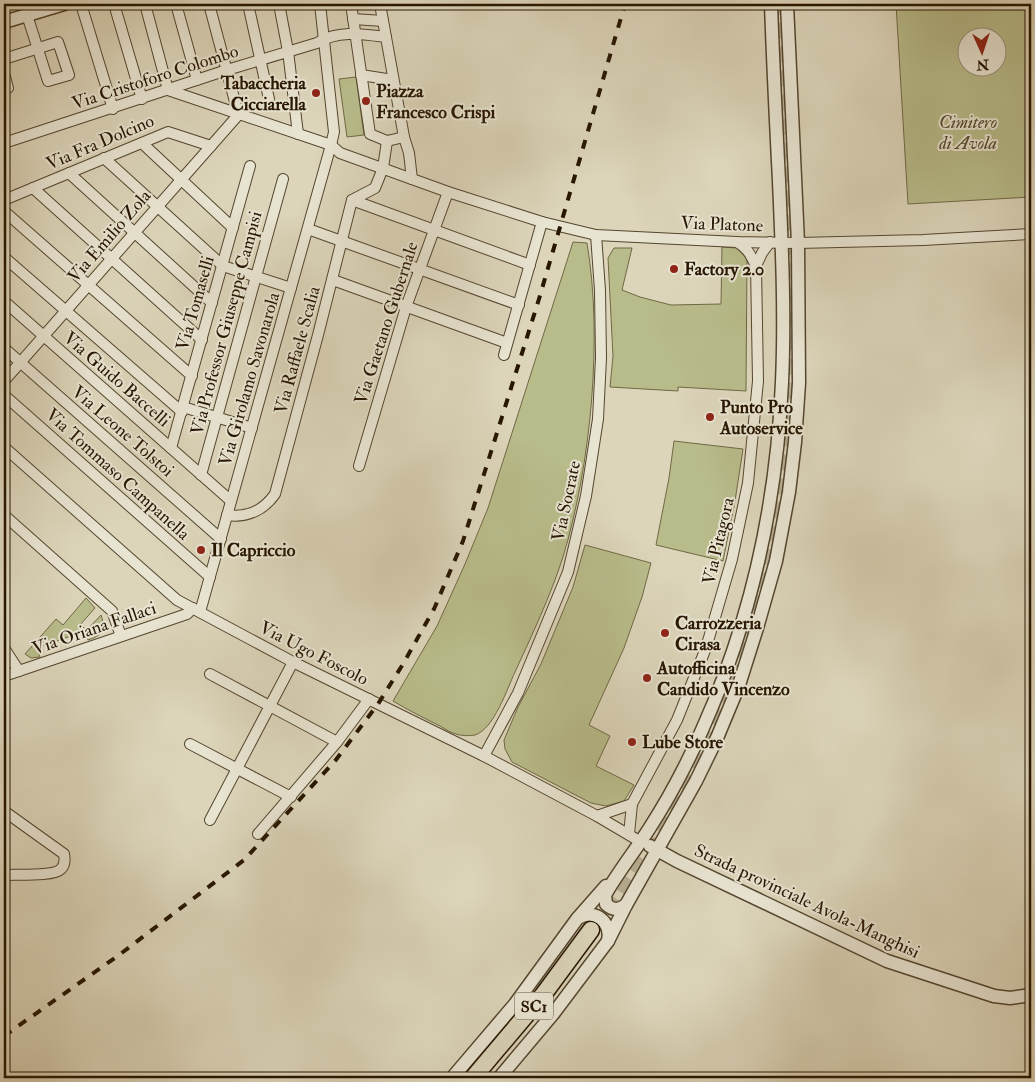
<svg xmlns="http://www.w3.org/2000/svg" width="1035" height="1082" font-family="'IM FELL Double Pica',serif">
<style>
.green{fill:#b8bb8a;stroke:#706845;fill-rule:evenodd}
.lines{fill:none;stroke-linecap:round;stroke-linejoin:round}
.primary-tunnel{stroke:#b8af95;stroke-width:16;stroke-dasharray:16 8;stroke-linecap:butt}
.minor-casing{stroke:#54462e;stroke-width:12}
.tertiary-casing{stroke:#54462e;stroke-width:15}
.primary-casing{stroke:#271600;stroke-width:19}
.minor{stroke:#e8e4d2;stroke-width:10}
.tertiary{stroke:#e8e4d2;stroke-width:12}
.primary{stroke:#dcd5ba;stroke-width:16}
.rail{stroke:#271600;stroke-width:4;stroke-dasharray:9 9;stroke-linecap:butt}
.poi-dot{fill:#8f2418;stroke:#e8e4d2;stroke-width:2}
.labels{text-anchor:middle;stroke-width:4;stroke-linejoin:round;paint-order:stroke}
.shield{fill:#e8e4d2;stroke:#61543f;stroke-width:1}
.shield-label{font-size:16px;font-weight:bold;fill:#271600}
.street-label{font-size:18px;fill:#271600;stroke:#e8e4d2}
.poi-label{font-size:18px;font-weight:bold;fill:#271600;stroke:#e8e4d2;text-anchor:start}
.park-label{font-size:18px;font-style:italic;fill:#524829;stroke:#e8e4d2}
</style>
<rect width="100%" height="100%" fill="#dcd5ba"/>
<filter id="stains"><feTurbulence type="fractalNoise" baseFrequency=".004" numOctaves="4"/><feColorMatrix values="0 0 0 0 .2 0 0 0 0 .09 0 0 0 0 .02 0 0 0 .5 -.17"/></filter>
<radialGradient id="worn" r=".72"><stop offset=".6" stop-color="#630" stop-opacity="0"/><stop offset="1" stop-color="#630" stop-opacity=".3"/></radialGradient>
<g class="green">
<path d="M896,4H1031V197L908,204ZM968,38H998V68H968Z"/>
<path d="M356,77L364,135L347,137L339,79Z"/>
<path d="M573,242L587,243C603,338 591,465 563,557C550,597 532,635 515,672C507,689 494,729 475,735C470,736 461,736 456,734C451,733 445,729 440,726C424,718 408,710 393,701L437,626L465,564L488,508Z"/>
<path d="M722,247L736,248L747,258L746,391L678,387V391L610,387L613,356L608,258L614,248H632L622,290L640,297L671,305L721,304Z"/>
<path d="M674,441L743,449L735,501L723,561L656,545L669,478Z"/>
<path d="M585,545L651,563L642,597L624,648L589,725L610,736L596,766L634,785L624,801L606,806L591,803L512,762L505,749L504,740L518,707L541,664L573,587Z"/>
<path d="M86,598L95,608L80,625L87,630L101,615C106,629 102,636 88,640L85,631L37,648L40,657L31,658L25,654L56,619L63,625Z"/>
</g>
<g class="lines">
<path class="primary-tunnel" d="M591,930C603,915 615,899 626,883C645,857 661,828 676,799C735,688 775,568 786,443C800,297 786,149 778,4"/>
<g class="minor-casing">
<g id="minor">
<path d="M81,4L113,109"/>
<path d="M114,4L142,99"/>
<path d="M145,4L168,90L331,145L340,153L448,192L542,222L596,235L737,242L798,243L923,240L1031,234"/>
<path d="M176,4L197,80"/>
<path d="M209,4L238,113"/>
<path d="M248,4L269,99"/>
<path d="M279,4L288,51L298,134"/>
<path d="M351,4L370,134L387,141L404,137"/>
<path d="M380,4L404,137L409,153L412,179"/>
<path d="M353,19L383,21"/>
<path d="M4,59L58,42L69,75L48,81L27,15"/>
<path d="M4,73L8,88L4,89"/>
<path d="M361,75L393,80"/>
<path d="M4,143L227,70L317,43C338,30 362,34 386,37"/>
<path d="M142,143L233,228"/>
<path d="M104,158L223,266L291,288"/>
<path d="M69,173L212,303"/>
<path d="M33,188L202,340"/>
<path d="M4,200L168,132L211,146"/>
<path d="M352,200L530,265"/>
<path d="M4,211L192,376"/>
<path d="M308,229L519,305"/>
<path d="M737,242C748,248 751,256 756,266"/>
<path d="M4,257L182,412"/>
<path d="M333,280L507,343"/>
<path d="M4,301L231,501"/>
<path d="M4,348L221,539"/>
<path d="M504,355L542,222"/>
<path d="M4,381L240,113"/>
<path d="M4,395L210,577"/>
<path d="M183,407L252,428"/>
<path d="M4,447L177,600L293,662L484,756L597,816L641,842"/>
<path d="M171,448L250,166"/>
<path d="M359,466L406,307L448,192"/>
<path d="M201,475L283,179"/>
<path d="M4,515L112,611L121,636"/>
<path d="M227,515C247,518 264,510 275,494L318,335L352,200L375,188L383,168L387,141"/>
<path d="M200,612L331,145L334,132L320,4"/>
<path d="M4,648L19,671"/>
<path d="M210,674L337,742"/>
<path d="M4,676L187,614L193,608"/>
<path d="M190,744L291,797"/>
<path d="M484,756L518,693L568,572L586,496L598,419L601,358L600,290L596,235"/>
<path d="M4,811L64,854C65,859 65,865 61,869C53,877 16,874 4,875"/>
<path d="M597,816L632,804"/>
<path d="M210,820L293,662"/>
<path d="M258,834L337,742L369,699"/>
<path d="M629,834L632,804L677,720L706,648L732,559L748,483L758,381L756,266L762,253L770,242"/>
</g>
</g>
<g class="tertiary-casing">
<g id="tertiary">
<path d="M4,22L64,4"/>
<path d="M650,846L677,861L887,961L994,996L1010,998L1031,995"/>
<path d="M626,905C619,910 613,911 606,904L605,895C618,872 635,851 649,829C669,798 687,764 702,730C751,621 777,501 782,382C785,315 782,248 779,181C776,122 773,63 771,4"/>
<path d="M578,918C595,908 612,922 608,941"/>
<path d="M452,1078L515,1004L577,919L606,886"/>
<path d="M499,1078L553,1014L608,941L626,905L696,781L717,738L739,685L757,628L776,561L789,492L795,442L799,383L798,243L787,4"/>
</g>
</g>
<g class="primary-casing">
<path id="primary" d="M473,1078L543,995L591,930"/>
</g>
<use href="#minor" class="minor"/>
<use href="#tertiary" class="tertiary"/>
<use href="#primary" class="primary"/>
<path class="rail" d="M4,1036L119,955L244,860L335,761L378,704L403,664L434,609L463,541L539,299L625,4"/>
</g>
<g class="poi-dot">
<circle cx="316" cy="93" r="5"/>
<circle cx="366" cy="101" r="5"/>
<circle cx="674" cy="269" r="5"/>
<circle cx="710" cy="417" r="5"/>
<circle cx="201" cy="550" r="5"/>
<circle cx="665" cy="633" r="5"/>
<circle cx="647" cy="678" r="5"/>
<circle cx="632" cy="742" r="5"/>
</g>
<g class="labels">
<rect class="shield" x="515" y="992.5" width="38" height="27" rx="4"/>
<g class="shield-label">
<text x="534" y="1012">SC1</text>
</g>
<g class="street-label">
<text transform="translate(155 77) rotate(-18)" y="6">Via Cristoforo Colombo</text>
<text transform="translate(100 142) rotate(-23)" y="6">Via Fra Dolcino</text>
<text transform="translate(722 224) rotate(2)" y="6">Via Platone</text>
<text transform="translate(109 236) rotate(-49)" y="6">Via Emilio Zola</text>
<text transform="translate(195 303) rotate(-74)" y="6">Via Tomaselli</text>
<text transform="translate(226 323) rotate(-75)" y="6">Via Professor Giuseppe Campisi</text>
<text transform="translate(386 323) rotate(-72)" y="6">Via Gaetano Gubernale</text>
<text transform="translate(297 350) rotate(-75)" y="6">Via Raffaele Scalia</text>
<text transform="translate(117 379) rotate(41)" y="6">Via Guido Baccelli</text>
<text transform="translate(249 379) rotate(-74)" y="6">Via Girolamo Savonarola</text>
<text transform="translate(123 431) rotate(41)" y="6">Via Leone Tolstoi</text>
<text transform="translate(118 474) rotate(42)" y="6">Via Tommaso Campanella</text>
<text transform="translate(566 501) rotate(-78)" y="6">Via Socrate</text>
<text transform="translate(718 541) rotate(-77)" y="6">Via Pitagora</text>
<text transform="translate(94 628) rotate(-19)" y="6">Via Oriana Fallaci</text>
<text transform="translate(314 653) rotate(27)" y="6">Via Ugo Foscolo</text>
<text transform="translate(807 901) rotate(25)" y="6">Strada provinciale Avola-Manghisi</text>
</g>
<g class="poi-label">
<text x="306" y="89" text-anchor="end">Tabaccheria<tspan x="306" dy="21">Cicciarella</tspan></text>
<text x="376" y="97">Piazza<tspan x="376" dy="21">Francesco Crispi</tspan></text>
<text x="684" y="275">Factory 2.0</text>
<text x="720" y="413">Punto Pro<tspan x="720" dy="21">Autoservice</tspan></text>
<text x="211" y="556">Il Capriccio</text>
<text x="675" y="629">Carrozzeria<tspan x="675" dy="21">Cirasa</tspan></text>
<text x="657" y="674">Autofficina<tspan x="657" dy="21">Candido Vincenzo</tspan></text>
<text x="642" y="748">Lube Store</text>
</g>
<g class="park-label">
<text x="968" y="128">Cimitero<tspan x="968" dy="21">di Avola</tspan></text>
</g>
</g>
<rect width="1035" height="1082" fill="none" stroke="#dcd5ba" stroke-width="20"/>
<rect x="5" y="5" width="1025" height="1072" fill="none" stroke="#271600" stroke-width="2.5"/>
<rect x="10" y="10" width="1015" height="1062" fill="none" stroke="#271600"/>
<g transform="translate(982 52) rotate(177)"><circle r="24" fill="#e8e4d2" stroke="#9b927e"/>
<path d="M0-4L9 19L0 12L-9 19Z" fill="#8f2418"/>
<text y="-8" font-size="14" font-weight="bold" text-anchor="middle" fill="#271600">N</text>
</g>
<rect width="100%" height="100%" filter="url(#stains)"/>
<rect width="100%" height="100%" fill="url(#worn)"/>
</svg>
